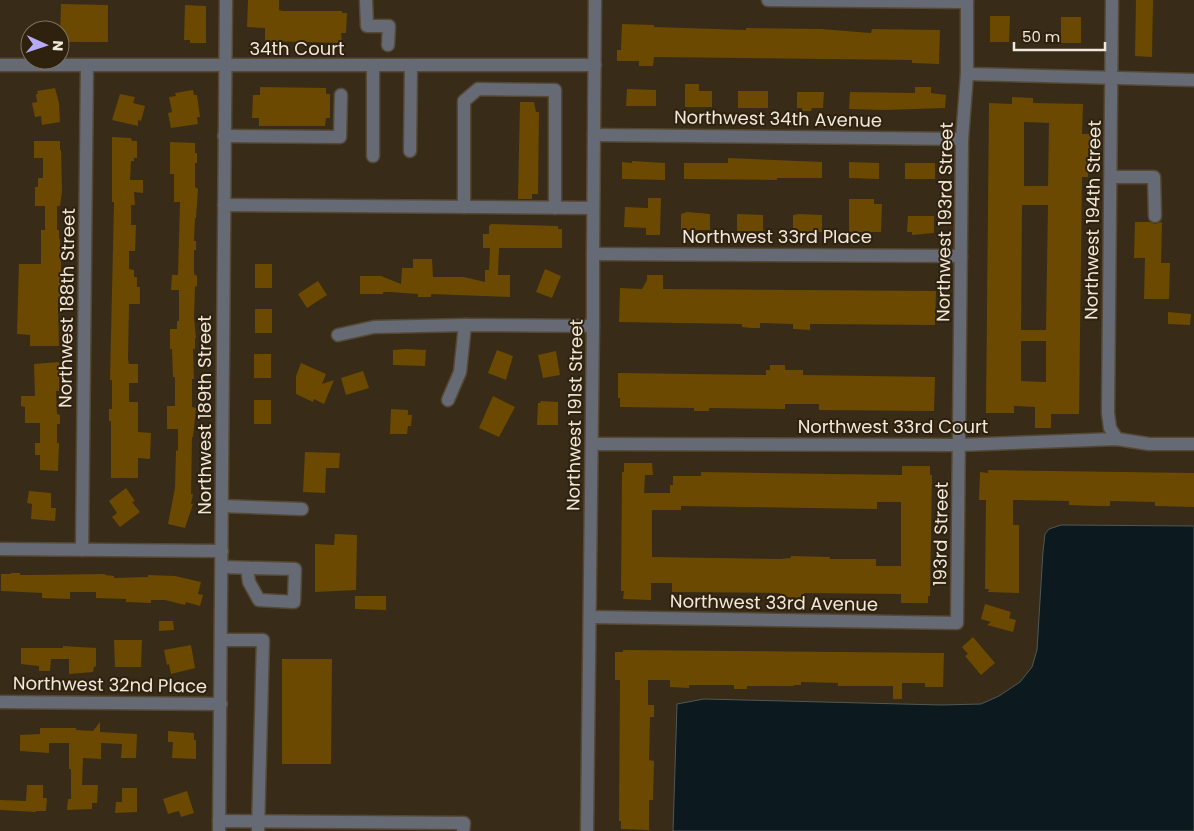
<svg xmlns="http://www.w3.org/2000/svg" width="1194" height="831" font-family="Poppins,sans-serif">
<style>
.water{fill:#0c1a1f;stroke:#505857}
.building{fill:#6b4900;fill-rule:evenodd}
.lines{fill:none;stroke-linecap:round;stroke-linejoin:round}
.minor-casing{stroke:#554936;stroke-width:15}
.minor{stroke:#656a74;stroke-width:12}
.labels{text-anchor:middle;stroke-width:4;stroke-linejoin:round;paint-order:stroke}
.street-label{font-size:18px;fill:#f0e8db;stroke:#2e210d}
</style>
<rect width="100%" height="100%" fill="#382b17"/>
<path class="water" d="M1061,525L1194,526V831H673L677,704L704,699L942,705L981,704L999,696L1020,682L1032,667L1037,650L1043,551L1045,534L1049,529Z"/>
<g class="building">
<path d="M248,0H279V10L283,11H342V13H347L346,33H341L342,43L265,41V28L247,27Z"/>
<path d="M1136,0H1153L1152,57L1135,56Z"/>
<path d="M61,4L108,5V42H66V38H60Z"/>
<path d="M185,5L206,6V43H190V40H184Z"/>
<path d="M990,16H1010L1009,42H990Z"/>
<rect x="1061" y="17" width="20" height="26"/>
<path d="M622,24L654,25V27L746,30V28L821,29L871,33L872,29L940,30L939,64L912,63V60L654,57L653,66H639V61H617V50H621Z"/>
<path d="M685,84H699V91H712V107H685Z"/>
<path d="M260,87L326,88V94H330V118H326L325,126H259V118H252L253,95H260Z"/>
<path d="M915,87H931V93L946,95L945,108L884,110L849,109L850,92L915,93Z"/>
<path d="M55,88L59,103L60,122L42,125L41,116L35,117L32,103L37,102L36,94H38L37,91Z"/>
<path d="M627,89L656,90V106H626Z"/>
<path d="M193,90L194,95H197L200,117H197L198,124L171,128L168,113L172,112L169,97L176,96L175,93Z"/>
<rect x="738" y="91" width="30" height="17"/>
<path d="M797,92H824L823,108H812L811,111H802V108H797Z"/>
<path d="M120,94L135,97L133,103L145,106L141,121L138,120V126L112,120Z"/>
<path d="M1012,97L1033,98V103L1083,104L1082,134H1093L1094,171H1088V177H1082L1079,414H1051V428H1035V407L1014,406V413H986L989,103L1012,104ZM1024,122L1049,123L1048,186H1024ZM1022,205H1048L1046,330H1021ZM1021,341H1046V382L1021,381Z"/>
<path d="M520,102H534L536,112H539L538,194H532V199H518Z"/>
<path d="M112,137L131,138L132,141H137V158H134V161H131L130,180H143V193L134,192L135,205H131V225H136L135,251H129V269L134,270V277H137V287H140V304H129L128,359L129,364H138V383H129V402H138V432L151,433L150,459L138,458V478H111V421H109V409H112V380H110L114,202H112Z"/>
<path d="M34,141H60V150H61L62,191L60,206H57V230H59V239H60L61,266L60,303H58L59,346H30V335L17,334L19,264H41V230H45V206H35V187H38V178H43V158H34Z"/>
<path d="M170,142L195,143V153H197V163H195V187L198,189L196,218H195L194,241H196V250H194V274L197,276V286L195,287L194,318L196,338H195V349H193L194,379H192V407L196,408L193,437H192L191,494H193L191,504H193L185,528L168,524L175,488L176,450L178,451V429H167V406H175V377H173L172,349H170V329H177V321H179V290H171L172,275H178L180,202H174V174H170Z"/>
<path d="M728,158L822,162V178H777V180L684,179V163H728Z"/>
<path d="M632,161L665,163V180L622,179V162L632,163Z"/>
<path d="M849,162L879,163V179L849,178Z"/>
<rect x="905" y="163" width="30" height="16"/>
<path d="M648,198H661L660,235H646V228L624,227L625,207L648,208Z"/>
<path d="M849,199H874V204H882L881,232H849Z"/>
<path d="M687,212L710,214V230H681V214Z"/>
<path d="M737,214L763,215V231H737Z"/>
<path d="M799,214L822,215V232L793,231V215Z"/>
<path d="M908,216H934V233L912,235V232H907Z"/>
<path d="M1135,222H1150L1155,224L1162,222L1161,263H1170L1169,299H1144L1145,258H1134Z"/>
<path d="M491,224L558,226V229H562V248H499L498,275H510V297L431,294V297H418V294L389,292H383V294H360V276H381L401,284L402,268H413V259H432L433,277H464L485,282V270H489L490,248H483V234H489V226Z"/>
<rect x="255" y="264" width="17" height="24"/>
<path d="M545,269L561,276L552,298L536,292Z"/>
<path d="M647,275H663V289L936,291L935,325L810,324V330L793,329V324H792L760,323V328H751L742,327V324L619,322L620,288L642,289L647,280Z"/>
<path d="M318,281L327,295L307,308L298,294Z"/>
<rect x="255" y="309" width="17" height="24"/>
<path d="M1168,312L1191,314L1190,325L1168,324Z"/>
<path d="M406,349L426,350L425,366L393,365V350Z"/>
<path d="M497,350L513,356L506,380L488,373Z"/>
<path d="M556,351L560,375L543,378L538,355Z"/>
<rect x="254" y="354" width="17" height="24"/>
<path d="M59,362V391H56L57,414L60,415V424H57V443H59L58,471L40,470V455H35V443H40V423H25V407L21,406V396H35L34,364Z"/>
<path d="M301,363L326,374L322,384L334,380L324,404L314,399L313,402L296,394V376Z"/>
<path d="M770,365H785V370H803V375L935,377L934,411L819,410V404H785V409L709,408V411H694V408L620,407V398H618V373L766,375V370H770Z"/>
<path d="M363,371L369,388L346,395L341,378Z"/>
<path d="M493,396L515,407L499,437L479,428Z"/>
<rect x="254" y="400" width="17" height="24"/>
<path d="M540,401L558,402V425H537L538,403H541Z"/>
<path d="M391,409L408,410V415H412L411,426H408L407,434H390Z"/>
<path d="M305,452L340,453L339,468H326L325,493L303,492Z"/>
<path d="M624,463H652L653,475H645L644,493H670V485H673V476H701V472L902,475V466H930V475H932L930,596H928V603H901V594L804,593V598L780,597V593L672,592V583H651V600L623,599L624,591H621L622,472H624ZM877,502H901V566H876V559H830V557L791,556V558L780,559L652,557V510H681V506L877,509Z"/>
<path d="M988,470L1194,473V507L1155,506V502L1110,501V506H1096L1069,505V501L1013,500V525H1019V593L988,592L989,589H985L986,500H979L980,472L988,473Z"/>
<path d="M126,488L135,501L132,502L140,512L120,527L112,517L117,513L109,501Z"/>
<path d="M29,491L51,493V508H56L55,521L31,519L32,504L27,503Z"/>
<path d="M335,534L357,535L356,590L315,592V544L334,545Z"/>
<path d="M11,573H20V575H29L105,574V575L114,576V578L148,577V575L175,576L201,582L198,594L203,595L200,606L186,602L185,605L165,600H151V603L126,602V599L96,598V592H70V599L42,598V593L1,591V574H11Z"/>
<path d="M355,596H386V610L355,609Z"/>
<path d="M985,604L1011,612L1009,618L1016,620L1013,632L987,625L991,622L981,619Z"/>
<path d="M159,621H173L174,630L159,631Z"/>
<path d="M973,637L995,663L981,675L965,656L968,654L962,647Z"/>
<path d="M114,640H142L141,667H115Z"/>
<path d="M191,645L195,668L171,674L169,664L167,665L164,650Z"/>
<path d="M63,646L96,648V666L94,667L93,672L69,674V659H51L50,671H39V666L21,664V648H63Z"/>
<path d="M623,650L944,653L943,687H925V683H902V699H893V686H838V683L801,682V685H794V686H747V689H734V685H689V688L670,687V680H648V705H654V717H650L649,760L654,761L653,800H649V830L621,829V821H619L620,680H615V652H623Z"/>
<path d="M282,659H332L331,764H282Z"/>
<path d="M100,722V732L137,734L136,758H121L122,744L101,743V759L83,758L82,785H98L97,803H92V809L67,810L68,799H71V769H69V743H49V753L20,751V735L40,734V728H76V730L93,731Z"/>
<path d="M168,731L194,733V740H196V759L172,758L173,742H168Z"/>
<path d="M27,785H43V798H47L46,811H36V812L0,810V800L26,801Z"/>
<path d="M122,788H137V812L115,813L116,802H122Z"/>
<path d="M187,791L194,813L181,817L179,811L168,814L163,799Z"/>
</g>
<g class="lines">
<g class="minor-casing">
<g id="minor">
<path d="M366,0L367,26H389L388,45"/>
<path d="M768,0L967,2"/>
<path d="M1112,0L1108,413L1110,428L1117,439"/>
<path d="M0,65H595"/>
<path d="M967,74L1194,80"/>
<path d="M594,135L962,139"/>
<path d="M224,136L340,137L341,95"/>
<path d="M410,151L411,66"/>
<path d="M373,156V66"/>
<path d="M1111,177H1154L1155,216"/>
<path d="M224,205L593,208"/>
<path d="M464,207V101L478,89L555,90V208"/>
<path d="M593,254L961,256"/>
<path d="M338,335L374,327L465,325L593,326"/>
<path d="M448,400L460,372L465,325"/>
<path d="M592,444L959,445L1117,439L1149,444H1194"/>
<path d="M222,506L302,509"/>
<path d="M0,549L222,551"/>
<path d="M82,550L87,66"/>
<path d="M222,567L295,569L294,602L259,600L249,582L247,568"/>
<path d="M590,617L957,623L962,139L967,74V0"/>
<path d="M221,640H263L258,831"/>
<path d="M0,702L221,704"/>
<path d="M219,821L464,823L463,831"/>
<path d="M219,831L226,0"/>
<path d="M587,831L593,326V254L595,0"/>
</g>
</g>
<use href="#minor" class="minor"/>
</g>
<g class="labels">
<g class="street-label">
<text x="297" y="55">34th Court</text>
<text transform="translate(778 119) rotate(1)" y="6">Northwest 34th Avenue</text>
<text transform="translate(1093 220) rotate(-89)" y="6">Northwest 194th Street</text>
<text transform="translate(945 222) rotate(-89)" y="6">Northwest 193rd Street</text>
<text x="777" y="243">Northwest 33rd Place</text>
<text transform="translate(67 308) rotate(-89)" y="6">Northwest 188th Street</text>
<text transform="translate(205 415) rotate(-90)" y="6">Northwest 189th Street</text>
<text transform="translate(575 415) rotate(-89)" y="6">Northwest 191st Street</text>
<text x="893" y="433">Northwest 33rd Court</text>
<text transform="translate(941 534) rotate(-89)" y="6">193rd Street</text>
<text transform="translate(774 603) rotate(1)" y="6">Northwest 33rd Avenue</text>
<text transform="translate(110 685) rotate(1)" y="6">Northwest 32nd Place</text>
</g>
</g>
<g transform="translate(45 45) rotate(93)"><circle r="24" fill="#2e210d" stroke="#7c715f"/>
<path d="M0-4L9 19L0 12L-9 19Z" fill="#b6abf8"/>
<text y="-8" font-size="14" font-weight="bold" text-anchor="middle" fill="#f0e8db">N</text>
</g>
<path d="M1014 42v8h91v-8" fill="none" stroke="#f0e8db" stroke-width="2.5"/>
<text x="1022" y="42" font-size="15" fill="#f0e8db" stroke="#2e210d" stroke-width="4" paint-order="stroke">50 m</text>
</svg>
